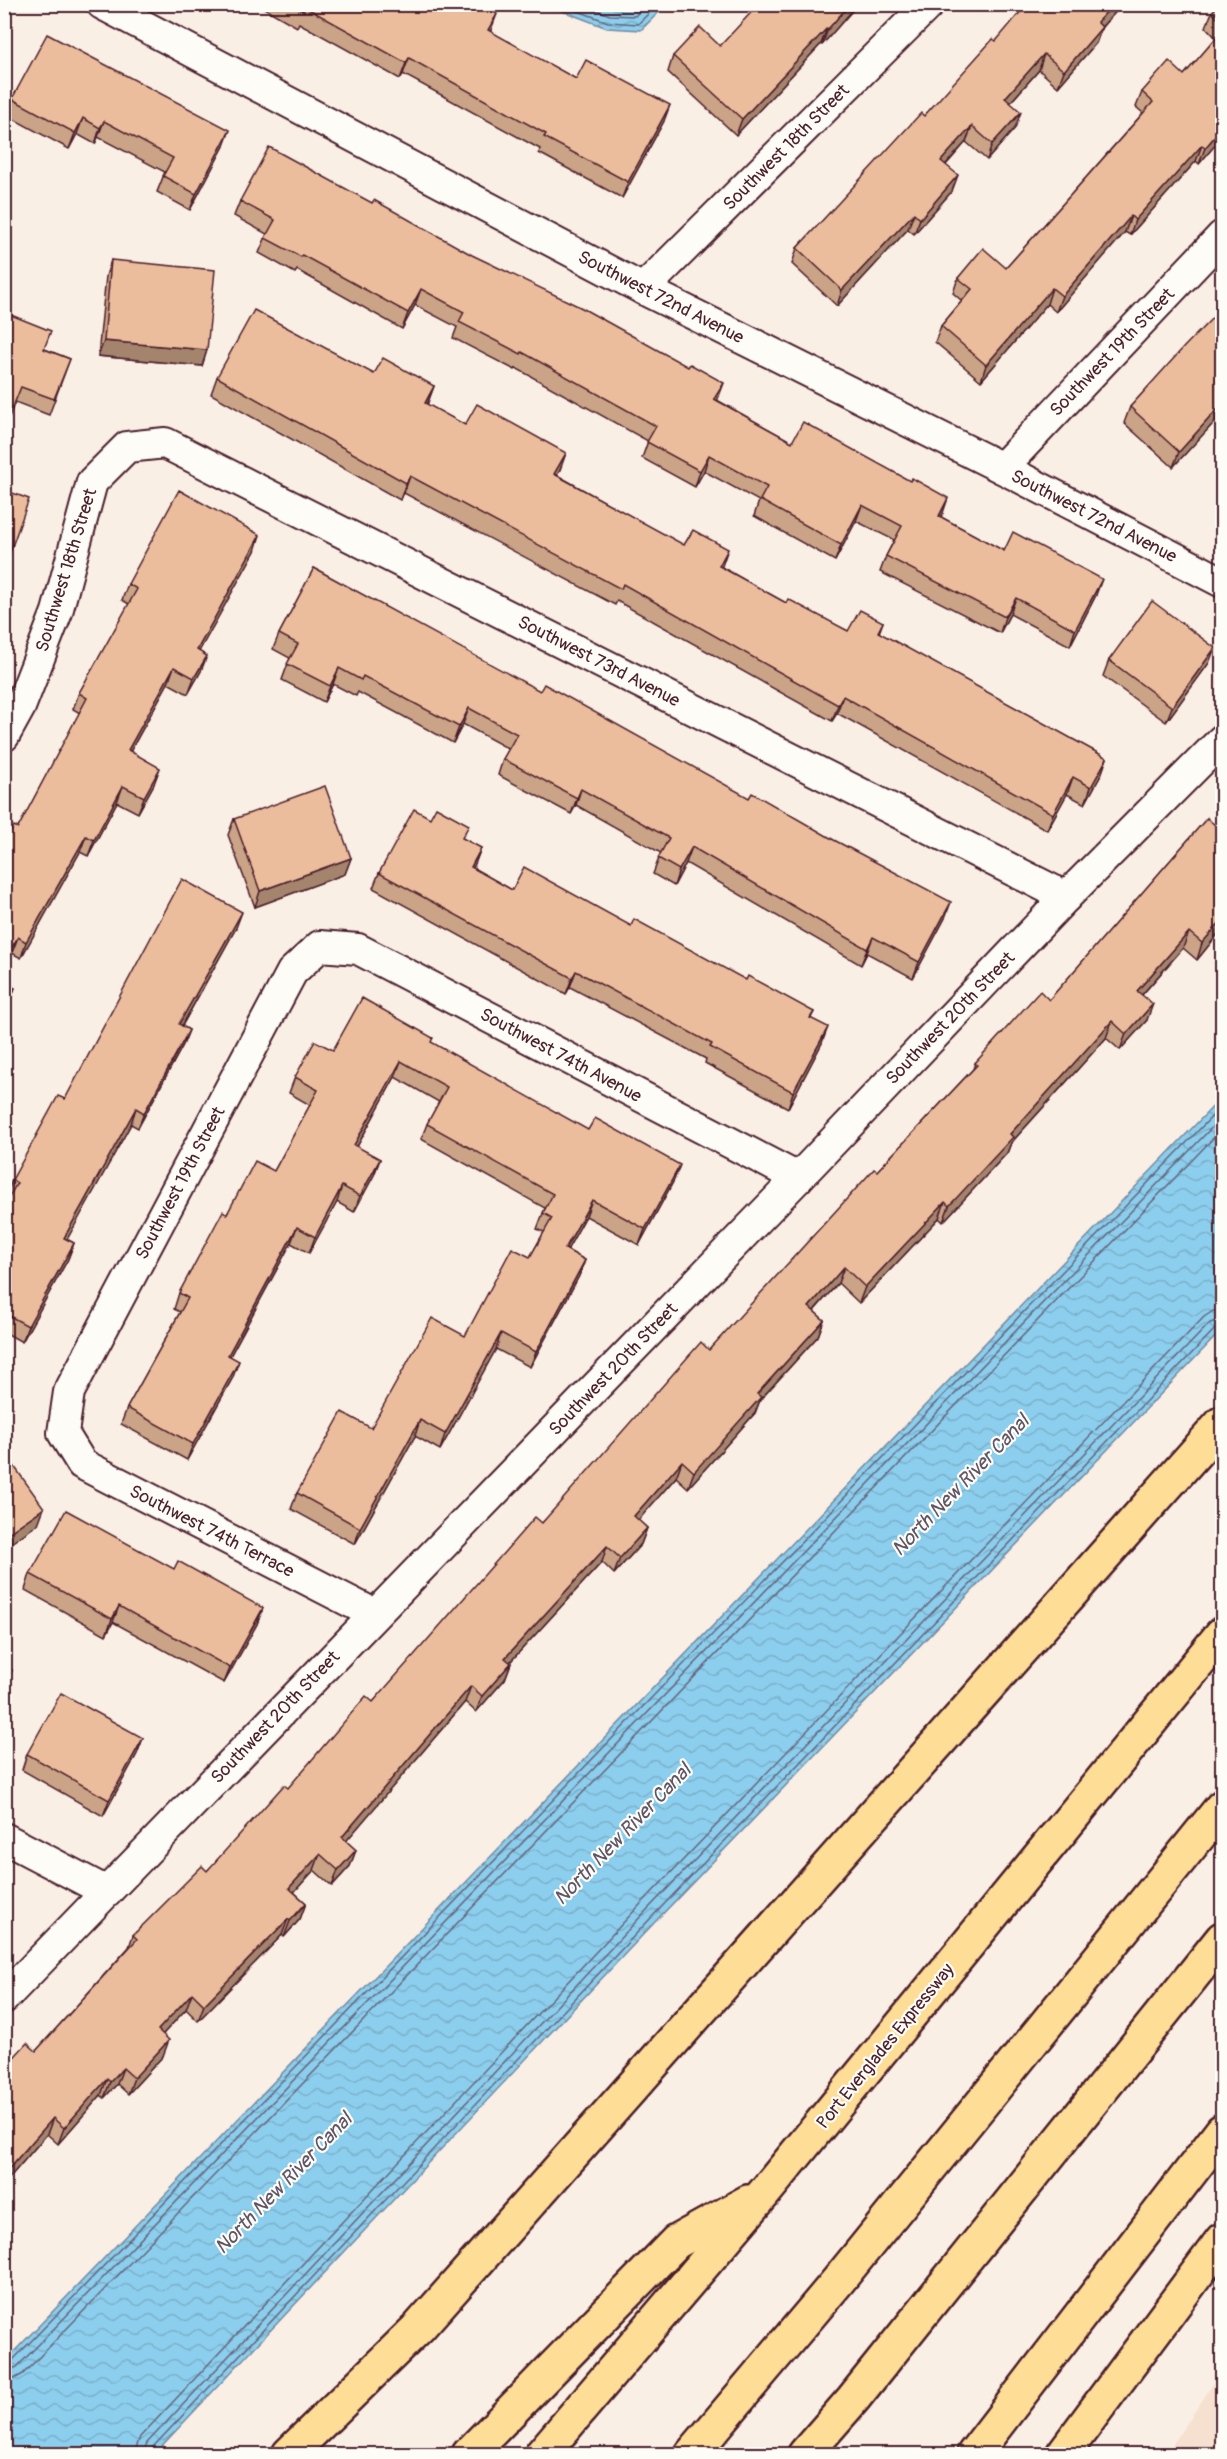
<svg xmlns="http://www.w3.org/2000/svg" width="1227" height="2459" font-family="Pangolin,sans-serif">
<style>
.built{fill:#f6e0cf}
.water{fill:url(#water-waves);stroke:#72889f;stroke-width:1.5}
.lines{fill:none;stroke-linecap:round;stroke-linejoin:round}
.shore{stroke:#646579;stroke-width:1.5}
.minor-casing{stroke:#4a1f2b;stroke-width:34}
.primary-casing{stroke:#4a1f2b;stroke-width:38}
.motorway-casing{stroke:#4a1f2b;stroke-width:38}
.minor{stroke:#fdfcf7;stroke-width:30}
.primary{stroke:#fedd96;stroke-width:33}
.motorway{stroke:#fedd96;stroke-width:33}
.wall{fill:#cba386;stroke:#4a1f2b;stroke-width:1.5}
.shaded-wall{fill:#a5846d;stroke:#4a1f2b;stroke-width:1.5}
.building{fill:#ecbd9c;stroke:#4a1f2b;stroke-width:1.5}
.labels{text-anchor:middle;stroke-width:4.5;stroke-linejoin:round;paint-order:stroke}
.street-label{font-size:18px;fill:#4a1f2b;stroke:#fdfcf7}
.water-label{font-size:20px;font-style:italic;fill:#5e5465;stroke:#fdfcf7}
</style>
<defs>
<pattern id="water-waves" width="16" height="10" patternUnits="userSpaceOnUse" patternTransform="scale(1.5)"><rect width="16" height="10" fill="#8cceed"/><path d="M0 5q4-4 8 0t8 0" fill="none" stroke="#7ab0cb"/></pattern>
</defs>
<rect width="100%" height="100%" fill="#faefe5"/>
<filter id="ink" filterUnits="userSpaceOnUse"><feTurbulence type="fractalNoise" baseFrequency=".0167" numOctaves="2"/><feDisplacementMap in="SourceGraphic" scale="12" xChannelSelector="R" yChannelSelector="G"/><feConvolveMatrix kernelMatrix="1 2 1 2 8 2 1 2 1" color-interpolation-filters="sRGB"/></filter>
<g filter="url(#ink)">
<path class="built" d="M1222,2371V2454H1166Z"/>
<g class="water">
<path d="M547,5H666L641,30L607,28Z"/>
<path d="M1222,1097V1330L654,1923L154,2454H5V2361Z"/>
</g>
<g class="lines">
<g class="shore">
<path d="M559,4L608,22L638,24L658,4"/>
<path d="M580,4L610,15L635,16L647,4"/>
<path d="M4,2364L11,2362L1222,1106"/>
<path d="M4,2372L17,2367L1222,1117"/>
<path d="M4,2381L14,2379L23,2374L1222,1129"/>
<path d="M134,2454L140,2437L638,1907L1204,1317L1213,1311L1222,1310"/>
<path d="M143,2454L147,2443L644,1913L1210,1323L1222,1319"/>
<path d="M151,2454L152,2448L650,1919L1216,1328L1222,1326"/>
</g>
<g class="minor-casing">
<g id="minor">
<path d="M102,4L643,289L1002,468L1222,582"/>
<path d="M643,289L929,4"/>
<path d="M1002,468L1222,236"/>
<path d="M4,736L20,707L57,612L92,482L127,447L165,443L1066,897"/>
<path d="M374,1614L82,1464L63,1433L69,1392L292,972L320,946L358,949L798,1178"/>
<path d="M4,1838L107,1892"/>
<path d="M4,1998L798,1178L1066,897L1222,740"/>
</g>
</g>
<g class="primary-casing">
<g id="primary">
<path d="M289,2454L419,2327L1222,1423"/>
<path d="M1063,2454L1222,2240"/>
</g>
</g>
<g class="motorway-casing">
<g id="motorway">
<path d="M469,2454L676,2242L748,2202"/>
<path d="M542,2454L765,2192L1222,1634"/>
<path d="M692,2454L838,2281L1222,1807"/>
<path d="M805,2454L853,2399L1222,1939"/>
<path d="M974,2454L1222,2131"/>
</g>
</g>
<use href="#minor" class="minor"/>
<use href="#primary" class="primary"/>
<use href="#motorway" class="motorway"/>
</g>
<g class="wall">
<path d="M257,4H455L491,30L490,32L576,79L664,121L622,198L539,153L540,149L403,74L400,79L299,23L297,27Z"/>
<path d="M858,4L822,45L821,44L736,135L668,72L673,56L720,46Z"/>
<path d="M1123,4L1102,27L1096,43L1058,87L1039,70L1010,103L1015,128L987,160L966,142L946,165L952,191L914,234L908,229L837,306L792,264L797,248L996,41Z"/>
<path d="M1222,4V137L1199,164L1196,161L1130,235L1125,232L1056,312L1047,304L981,381L935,342L941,326L962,301L953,293L958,278L1006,268L1143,113L1136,107L1142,92L1184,75L1216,38L1206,27L1212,12Z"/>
<path d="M12,99L224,146L190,210L157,192L165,172L98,137L95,144L77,134L69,149L6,115Z"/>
<path d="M240,201L717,400L792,442L943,513L941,517L1004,551L1096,595L1070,646L1010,614L1000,633L880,572L886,556L894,540L856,521L835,561L754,516L759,501L704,471L695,487L642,458L648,441L516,368L515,370L453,338L457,327L415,305L402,329L297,270L295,273L259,253L267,234L234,216Z"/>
<path d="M111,260L207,350L202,366L98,356L106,276Z"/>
<path d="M1222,308V414L1173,467L1124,423L1130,407Z"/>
<path d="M4,333L70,359L49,415L15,402Z"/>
<path d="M374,374L434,386L427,405L465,425L566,453L557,475L786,603L848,631L883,622L879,633L1107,758L1101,775L1085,804L1067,794L1047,830L837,713L832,721L617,601L615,605L404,493L400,500L211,394L217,377Z"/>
<path d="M255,551L199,651L201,671L188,694L168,683L130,752L154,784L138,813L117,802L88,856L80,852L21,958L12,953L4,966V842L18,828L80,713L73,709L79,693L129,604L122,600L128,584Z"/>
<path d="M314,568L945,918L913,978L867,953L861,965L686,863L674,886L653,874L661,853L576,805L571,814L498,775L503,759L509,749L463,724L453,743L358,692L356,696L333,684L324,702L282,680L290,658L273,649L279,634Z"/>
<path d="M1109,660L1209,663L1166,722L1103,676Z"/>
<path d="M430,818L464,839L481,848L473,868L512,890L631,926L814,1012L811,1018L822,1043L788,1108L705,1063L706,1059L570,987L566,994L373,888L379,873Z"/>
<path d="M1207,818L1222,929L1197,960L1183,948L1142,995L1147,1020L1120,1050L1106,1038L1011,1143L1007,1153L943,1222L939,1218L859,1303L838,1283L814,1311L824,1320L818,1336L760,1400L755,1413L688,1488L676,1477L638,1520L647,1528L641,1544L614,1574L602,1562L510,1662L511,1663L505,1679L476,1712L465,1702L346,1841L356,1850L350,1866L332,1886L314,1870L294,1892L306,1903L300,1919L284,1937L282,1935L198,2021L186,2009L163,2034V2056L128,2094L117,2084L104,2098L101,2095L58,2144L47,2134L4,2184V2068L36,2051L129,1947L133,1935L207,1871L373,1702L542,1523L709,1350L973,1069L975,1063L1049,1000Z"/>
<path d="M234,819L351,858L345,874L255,907L228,835Z"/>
<path d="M236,928L182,1026L189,1030L183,1045L138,1128L131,1124L67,1239L74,1243L68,1259L22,1342L4,1332V1206L9,1198L6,1196L12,1180L65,1099Z"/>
<path d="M431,1043L674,1180L639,1245L586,1216L567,1250L585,1260L579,1276L530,1367L496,1349L440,1450L415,1436L355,1544L291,1509L297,1493L371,1428L465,1336L530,1257L544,1232L537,1229L545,1208L421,1139L427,1124L439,1102L395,1077L357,1147L380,1159L374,1175L354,1212L337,1202L309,1253L291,1243L230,1356L233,1377L187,1460L121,1424L127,1408L180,1312L174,1309L179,1293L227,1214L274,1171L310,1105L289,1093L295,1077L333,1050Z"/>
<path d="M174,1569L263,1608L257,1624L224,1683L113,1622L106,1635L25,1590L30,1574Z"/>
<path d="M143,1738L137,1754L103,1816L22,1770L27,1754Z"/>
</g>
<g class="shaded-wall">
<path d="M850,4H858L822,45L828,29Z"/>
<path d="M1114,4H1123L1091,38L1097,22Z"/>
<path d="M497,14L491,30L482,46L488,30Z"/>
<path d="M1102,27L1096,43L1058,87L1064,71Z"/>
<path d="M827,28L821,44L736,135L742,119Z"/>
<path d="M1044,54L1039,70L1000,114L1005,98Z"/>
<path d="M409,58L403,74L400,79L406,63Z"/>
<path d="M670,105L664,121L622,198L628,182Z"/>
<path d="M1021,112L1015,128L987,160L992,144Z"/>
<path d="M83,118L77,134L69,149L75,133Z"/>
<path d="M104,121L98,137L95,144L100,128Z"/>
<path d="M972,126L966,142L935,176L941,161Z"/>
<path d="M1222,128V137L1199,164L1205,148Z"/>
<path d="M230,130L224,146L190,210L196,194Z"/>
<path d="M1202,145L1196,161L1130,235L1135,220Z"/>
<path d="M958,175L952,191L914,234L920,219Z"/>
<path d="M914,213L908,229L837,306L842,290Z"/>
<path d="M1131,216L1125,232L1056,312L1062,296Z"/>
<path d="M1052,288L1047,304L981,381L986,365Z"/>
<path d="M421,289L415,305L402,329L408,313Z"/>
<path d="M104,341L207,350L202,366L98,356Z"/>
<path d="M724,383L718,399L709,415L714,399Z"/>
<path d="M434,386L428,402L419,420L425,403Z"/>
<path d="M1222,404V414L1173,467L1179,452Z"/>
<path d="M566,453L560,470L548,491L554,474Z"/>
<path d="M709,455L704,471L695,487L700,471Z"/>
<path d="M410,476L404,493L400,500L406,483Z"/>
<path d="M948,498L943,513L933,532L939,516Z"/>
<path d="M862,505L856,521L835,561L841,545Z"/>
<path d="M260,535L255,551L191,666L197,650Z"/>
<path d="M728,549L722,566L713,583L719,566Z"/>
<path d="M1102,579L1096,595L1070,646L1075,630Z"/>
<path d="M1016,598L1010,614L1000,633L1005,617Z"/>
<path d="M1215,648L1209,663L1166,722L1172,707Z"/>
<path d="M207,656L201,671L188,694L194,678Z"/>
<path d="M174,667L168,683L122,766L128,750Z"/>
<path d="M339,668L333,684L324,702L330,686Z"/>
<path d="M843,696L837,713L832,721L838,705Z"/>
<path d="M469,708L463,724L453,743L459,727Z"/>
<path d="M1107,758L1101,775L1085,804L1091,787Z"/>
<path d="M160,768L154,784L138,813L144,797Z"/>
<path d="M1073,777L1067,794L1047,830L1053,814Z"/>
<path d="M123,786L117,802L88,856L94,840Z"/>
<path d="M581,789L576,805L571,814L577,798Z"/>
<path d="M86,836L80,852L21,958L26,942Z"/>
<path d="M692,847L686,863L674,886L679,870Z"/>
<path d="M481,848L475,864L465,883L471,867Z"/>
<path d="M351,858L345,874L255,907L260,891Z"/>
<path d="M951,902L945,918L913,978L919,962Z"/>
<path d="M242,912L236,928L174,1040L179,1024Z"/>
<path d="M1222,920V929L1197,960L1202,943Z"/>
<path d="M1189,932L1183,948L1131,1007L1137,991Z"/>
<path d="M18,937L12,953L4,966V960Z"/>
<path d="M873,937L867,953L861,965L867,949Z"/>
<path d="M576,971L570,987L566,994L572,978Z"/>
<path d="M15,988L9,1004L4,1012V1007Z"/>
<path d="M1153,1004L1147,1020L1120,1050L1126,1034Z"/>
<path d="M1112,1021L1106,1038L1011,1143L1007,1153L943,1222L949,1206L1010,1134Z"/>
<path d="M828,1027L822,1043L788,1108L793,1092Z"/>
<path d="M189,1030L183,1045L138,1128L144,1113Z"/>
<path d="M401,1061L395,1077L349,1161L354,1145Z"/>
<path d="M136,1108L131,1124L59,1254L64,1238Z"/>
<path d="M380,1159L374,1175L354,1212L360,1196Z"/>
<path d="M680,1165L674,1180L639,1245L645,1229Z"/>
<path d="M342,1186L337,1202L309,1253L315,1237Z"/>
<path d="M592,1200L586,1216L559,1265L565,1249Z"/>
<path d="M945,1202L939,1218L859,1303L865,1287Z"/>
<path d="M297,1227L291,1243L222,1371L228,1355Z"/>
<path d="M74,1243L68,1259L22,1342L28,1326Z"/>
<path d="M585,1260L579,1276L530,1367L536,1352Z"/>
<path d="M844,1267L838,1283L803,1323L809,1307Z"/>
<path d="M824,1320L818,1336L760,1400L755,1413L688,1488L694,1472L757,1394Z"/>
<path d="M501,1333L496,1349L440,1450L445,1434Z"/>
<path d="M239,1361L233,1377L187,1460L193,1444Z"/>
<path d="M420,1420L415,1436L355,1544L360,1528Z"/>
<path d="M682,1461L676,1477L628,1532L634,1516Z"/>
<path d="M44,1508L38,1524L4,1548V1536Z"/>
<path d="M647,1528L641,1544L614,1574L620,1558Z"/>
<path d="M607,1546L602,1562L499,1674L505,1658Z"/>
<path d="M119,1606L113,1622L106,1635L112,1619Z"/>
<path d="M263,1608L257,1624L224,1683L230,1668Z"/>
<path d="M511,1663L505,1679L476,1712L482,1696Z"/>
<path d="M12,1670L7,1686L4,1690V1685Z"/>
<path d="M471,1686L465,1702L336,1853L342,1837Z"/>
<path d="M143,1738L137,1754L103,1816L109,1800Z"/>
<path d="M356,1850L350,1866L332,1886L338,1870Z"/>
<path d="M320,1854L314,1870L283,1904L289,1888Z"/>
<path d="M306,1903L300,1919L284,1937L290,1921Z"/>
<path d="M288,1919L282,1935L198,2021L204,2005Z"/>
<path d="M192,1993L186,2009L152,2046L158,2030Z"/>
<path d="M169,2040L163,2056L128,2094L134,2078Z"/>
<path d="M123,2068L117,2084L104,2098L110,2082Z"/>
<path d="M107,2079L101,2095L58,2144L64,2128Z"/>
<path d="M53,2118L47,2134L4,2184V2174Z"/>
</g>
<g class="building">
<path d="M291,4H455L469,12L473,4H480L497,14L488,30L576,79L586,60L670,105L628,182L544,137L546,134L409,58L406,63L305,7L303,11Z"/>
<path d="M759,4H850L828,29L827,28L742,119L673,56L700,27L720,46Z"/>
<path d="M1027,4H1114L1097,22L1102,27L1064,71L1044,54L1005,98L1021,112L992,144L972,126L941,161L958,175L920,219L914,213L842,290L797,248L921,113L924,116L993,39L996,41Z"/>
<path d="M1219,4H1222V23L1212,12Z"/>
<path d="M1222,31V128L1205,148L1202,145L1135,220L1131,216L1062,296L1052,288L986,365L941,326L972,289L958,278L983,248L1006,268L1153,102L1142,92L1169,61L1184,75Z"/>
<path d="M47,34L230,130L196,194L163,176L173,158L104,121L100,128L83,118L75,133L12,99Z"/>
<path d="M269,147L372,203L374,200L472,255L582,308L688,367L690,364L724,383L714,399L792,442L803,422L910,481L912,478L948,498L939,516L1004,551L1013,532L1102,579L1075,630L1016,598L1005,617L886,556L902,526L862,505L841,545L760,500L767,487L709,455L700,471L647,442L656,426L522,352L521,354L459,322L464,312L421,289L408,313L302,255L301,257L265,238L275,220L240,201Z"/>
<path d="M111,260L215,270L207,350L104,341Z"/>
<path d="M1222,308V404L1179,452L1130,407L1184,347Z"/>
<path d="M254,310L374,374L383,358L434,386L425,403L465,425L477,404L566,453L554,474L684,545L693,530L728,549L719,566L786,603L788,599L848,631L860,610L883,622L878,632L1107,758L1091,787L1073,777L1053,814L843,696L838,705L623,584L621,589L410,476L406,483L217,377Z"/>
<path d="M11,315L51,331L44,349L70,359L54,399L21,387L4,429V333Z"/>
<path d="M4,490L29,499L4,569Z"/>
<path d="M179,490L260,535L197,650L207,656L194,678L174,667L128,750L160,768L144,797L123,786L94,840L86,836L26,942L18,937L4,960V842L14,826L18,828L87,698L79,693L137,589L128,584Z"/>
<path d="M314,568L540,691L544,684L749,798L752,793L834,840L951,902L919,962L873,937L867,949L692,847L679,870L658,858L669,838L581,789L577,798L503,759L517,734L469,708L459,727L363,676L361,680L339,668L330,686L287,664L298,644L279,634Z"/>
<path d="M1152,601L1215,648L1172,707L1109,660Z"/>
<path d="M325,786L351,858L260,891L234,819Z"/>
<path d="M436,807L469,825L462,838L481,848L471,867L512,890L524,867L631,926L634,919L746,980L748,976L814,1012L810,1018L828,1027L793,1092L710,1047L712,1044L576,971L572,978L379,873L414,809L430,818Z"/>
<path d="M1207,818L1216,826L1222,819V920L1202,943L1189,932L1137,991L1153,1004L1126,1034L1112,1021L1010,1134L1013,1137L949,1206L945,1202L865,1287L844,1267L809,1307L824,1320L757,1394L761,1397L694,1472L682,1461L634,1516L647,1528L620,1558L607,1546L505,1658L511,1663L482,1696L471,1686L342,1837L356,1850L338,1870L320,1854L289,1888L306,1903L290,1921L288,1919L204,2005L192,1993L158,2030L169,2040L134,2078L123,2068L110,2082L107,2079L64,2128L53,2118L4,2174V2068L27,2043L36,2051L137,1939L133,1935L202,1866L207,1871L284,1785L288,1788L366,1696L373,1702L535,1517L542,1523L701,1342L709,1350L874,1169L877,1171L977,1065L975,1063L1040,991L1049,1000Z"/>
<path d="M182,879L242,912L179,1024L189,1030L144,1113L136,1108L64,1238L74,1243L28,1326L4,1313V1206L17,1183L12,1180L58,1096L65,1099Z"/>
<path d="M4,982L15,988L4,1007Z"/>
<path d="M362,998L433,1038L431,1042L588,1130L595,1118L680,1165L645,1229L592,1200L565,1249L585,1260L536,1352L501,1333L445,1434L420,1420L360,1528L297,1493L342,1412L371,1428L432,1318L465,1336L512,1248L530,1257L552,1218L543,1213L553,1194L427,1124L447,1087L401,1061L354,1145L380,1159L360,1196L342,1186L315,1237L297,1227L228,1355L239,1361L193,1444L127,1408L188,1298L179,1293L223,1211L227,1214L255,1161L274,1171L318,1090L295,1077L315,1041L333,1050Z"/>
<path d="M4,1452L44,1508L4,1536Z"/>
<path d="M66,1510L174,1569L178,1561L263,1608L230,1668L119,1606L112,1619L30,1574Z"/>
<path d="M4,1666L12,1670L4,1685Z"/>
<path d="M61,1693L143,1738L109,1800L27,1754Z"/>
</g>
</g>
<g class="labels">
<g class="street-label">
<text transform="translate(786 147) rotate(-45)" y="6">Southwest 18th Street</text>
<text transform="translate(661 297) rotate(27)" y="6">Southwest 72nd Avenue</text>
<text transform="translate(1112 352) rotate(-46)" y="6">Southwest 19th Street</text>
<text transform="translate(1094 516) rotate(27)" y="6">Southwest 72nd Avenue</text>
<text transform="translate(66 570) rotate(-73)" y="6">Southwest 18th Street</text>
<text transform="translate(599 661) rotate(27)" y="6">Southwest 73rd Avenue</text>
<text transform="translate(950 1018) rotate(-46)" y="6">Southwest 20th Street</text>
<text transform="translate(561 1055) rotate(28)" y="6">Southwest 74th Avenue</text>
<text transform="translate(180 1183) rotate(-62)" y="6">Southwest 19th Street</text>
<text transform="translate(613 1369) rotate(-46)" y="6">Southwest 20th Street</text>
<text transform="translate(212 1531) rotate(27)" y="6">Southwest 74th Terrace</text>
<text transform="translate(275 1717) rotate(-46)" y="6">Southwest 20th Street</text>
<text transform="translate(885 2046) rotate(-51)" y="6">Port Everglades Expressway</text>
</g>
<g class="water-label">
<text transform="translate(960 1485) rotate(-46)" y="7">North New River Canal</text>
<text transform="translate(622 1834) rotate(-46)" y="7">North New River Canal</text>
<text transform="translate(283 2183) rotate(-46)" y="7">North New River Canal</text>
</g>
</g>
<rect width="1227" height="2459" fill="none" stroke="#fdfcf7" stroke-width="24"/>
<rect x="12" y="12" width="1203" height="2435" fill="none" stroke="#4a1f2b" stroke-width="2" filter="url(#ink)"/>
</svg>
